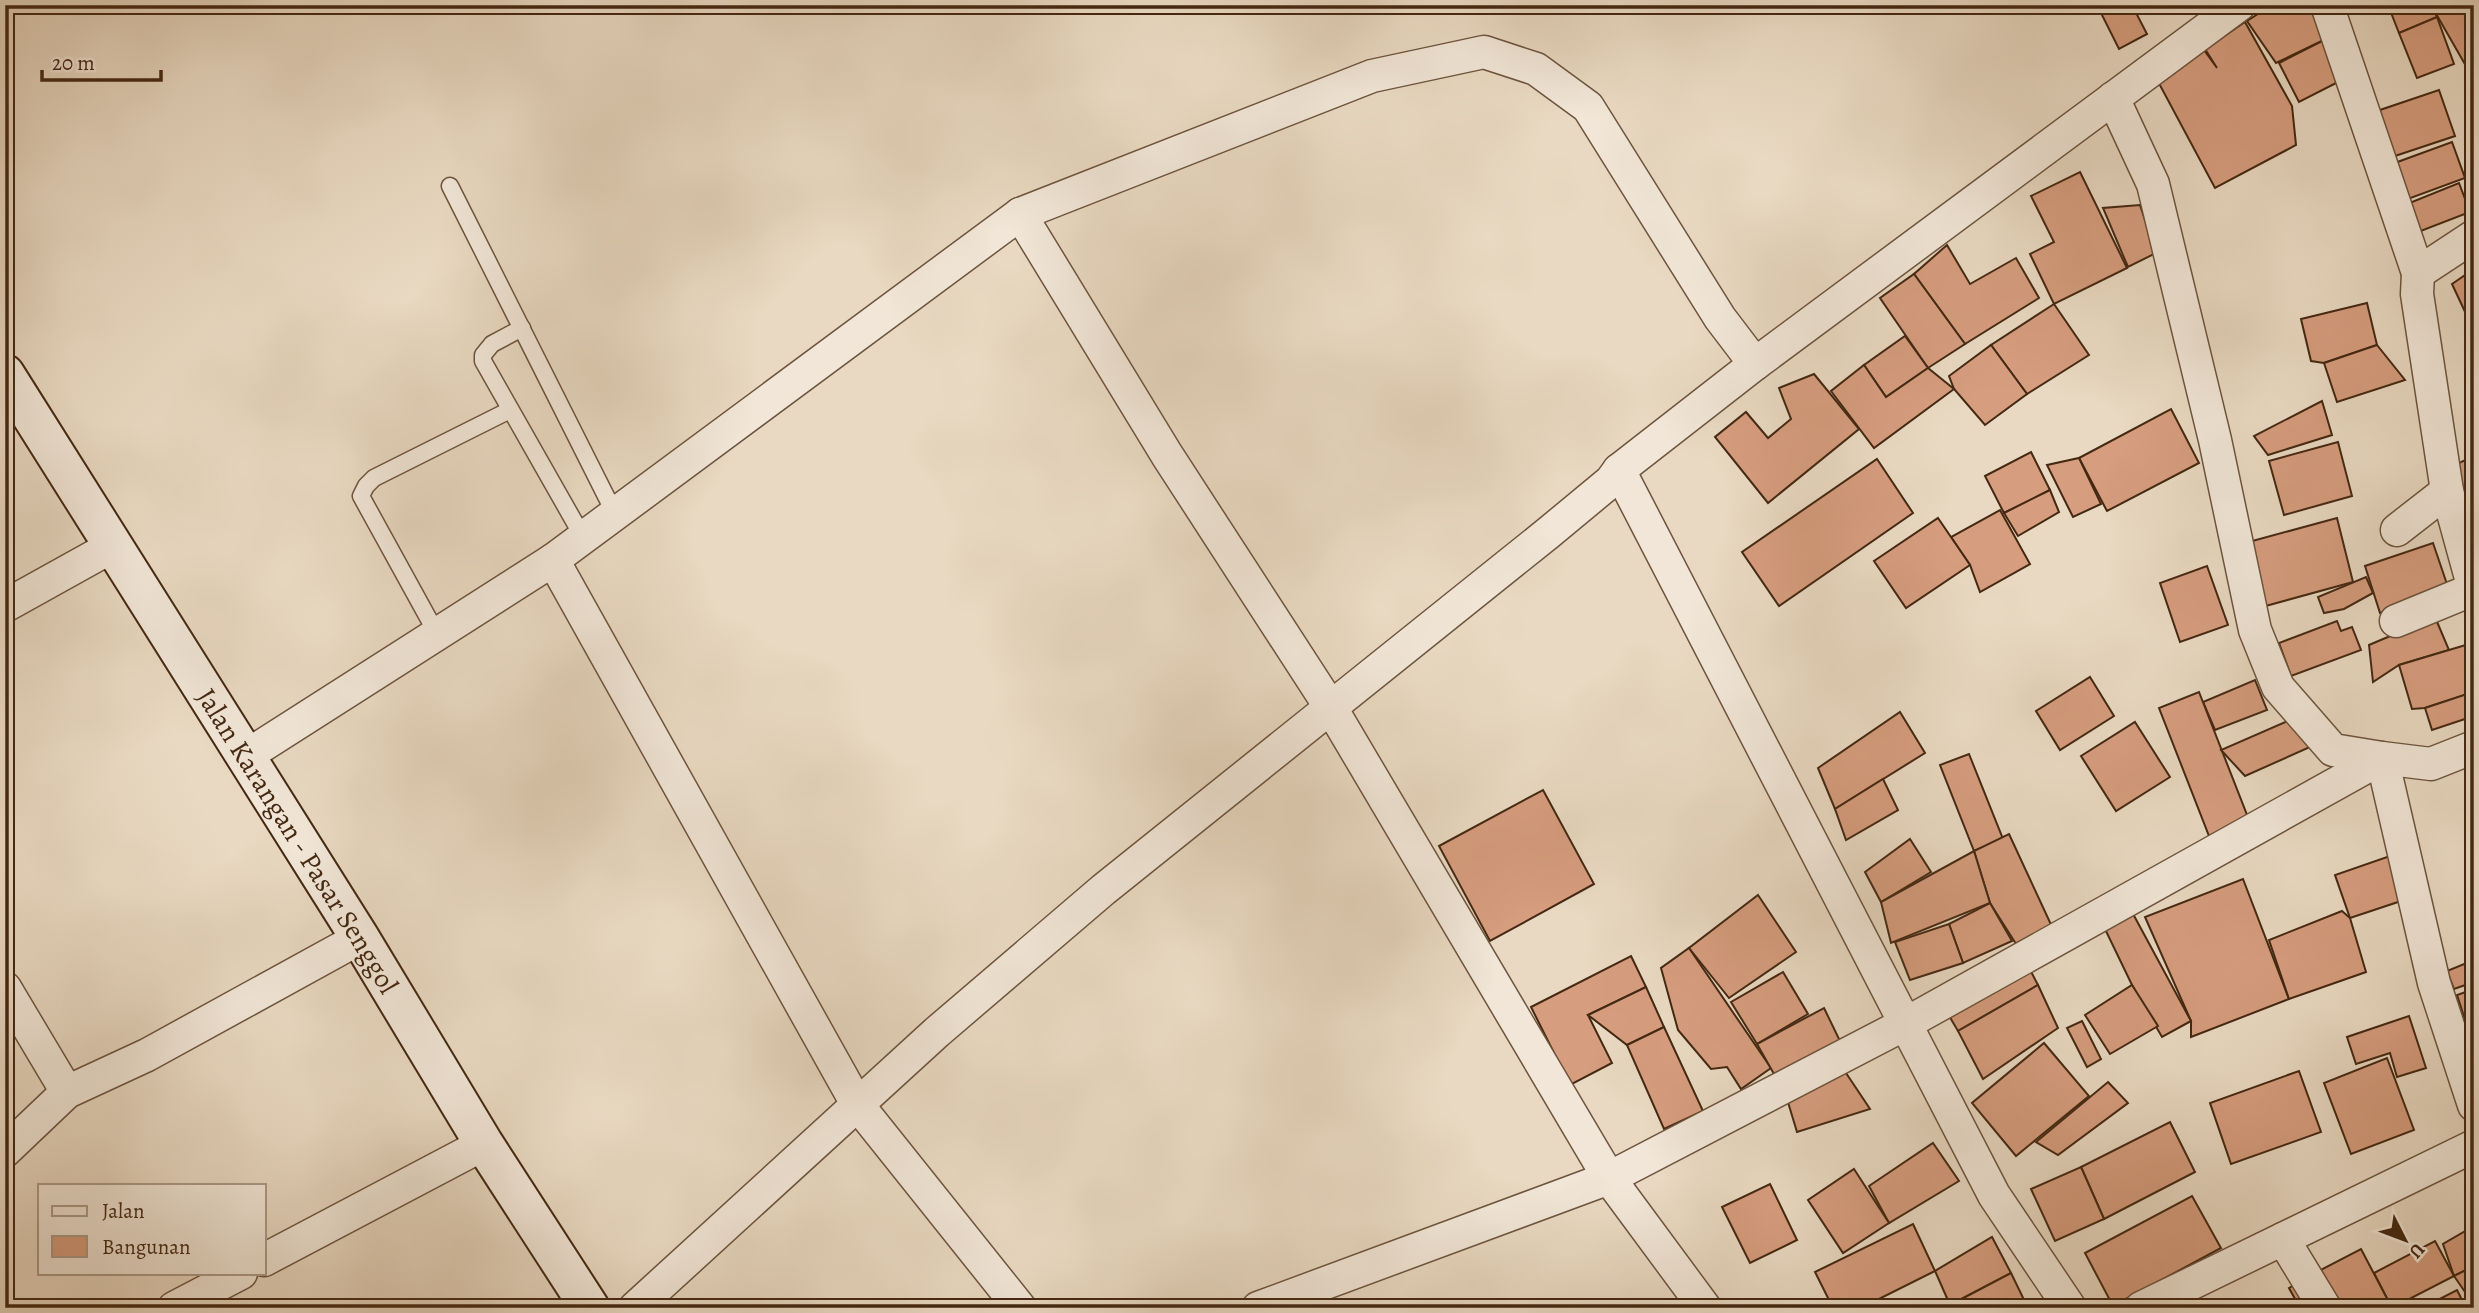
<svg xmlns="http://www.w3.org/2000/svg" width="2479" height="1313" font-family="Alegreya,serif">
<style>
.building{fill:#d69d7e;stroke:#442812;stroke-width:2}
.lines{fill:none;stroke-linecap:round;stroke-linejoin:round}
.lane-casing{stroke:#6d543e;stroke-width:19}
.street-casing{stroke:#6d543e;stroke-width:35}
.secondary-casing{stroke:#442812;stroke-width:42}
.lane{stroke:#f1e6d7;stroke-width:16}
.street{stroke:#f1e6d7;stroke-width:32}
.secondary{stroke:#f1e6d7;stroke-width:38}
.labels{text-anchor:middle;stroke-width:5;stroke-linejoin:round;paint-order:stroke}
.street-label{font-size:28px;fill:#442812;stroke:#f1e6d7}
</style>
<rect width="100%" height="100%" fill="#e9d9c2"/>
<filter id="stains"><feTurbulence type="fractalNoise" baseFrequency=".00286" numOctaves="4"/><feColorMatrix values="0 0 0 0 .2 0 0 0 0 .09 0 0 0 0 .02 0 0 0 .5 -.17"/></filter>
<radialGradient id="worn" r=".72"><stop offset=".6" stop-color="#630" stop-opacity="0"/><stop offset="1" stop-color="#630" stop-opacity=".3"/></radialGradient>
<g class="building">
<path d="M2097,5H2132L2147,34L2119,49Z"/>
<path d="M2272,5H2308L2326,39L2276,63L2247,21Z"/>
<path d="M2388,5H2432L2437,17L2399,33Z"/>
<path d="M2431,5H2474V70L2470,73Z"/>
<path d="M2437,17L2454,64L2417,78L2399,33Z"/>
<path d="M2245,22L2292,106L2296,145L2215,188L2155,76L2204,50L2217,68L2205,49Z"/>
<path d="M2326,39L2346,78L2299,102L2279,63Z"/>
<path d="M2439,90L2455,136L2392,157L2377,111Z"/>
<path d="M2452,142L2465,178L2397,203L2392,164Z"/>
<path d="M2080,172L2127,268L2054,304L2030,254L2054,242L2031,196Z"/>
<path d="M2459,183L2470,212L2413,234L2402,206Z"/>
<path d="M2140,205L2156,253L2128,267L2103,208Z"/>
<path d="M1947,245L1970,284L2016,258L2039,298L1965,344L1914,274Z"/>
<path d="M2474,269V312L2467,316L2452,284Z"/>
<path d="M1914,274L1965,344L1928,368L1880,298Z"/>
<path d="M2367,303L2377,345L2324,363L2311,361L2301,319Z"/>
<path d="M2054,304L2089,355L2027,394L1991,345Z"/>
<path d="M1905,336L1928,368L1886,397L1864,365Z"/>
<path d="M1991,345L2027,394L1985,425L1954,389L1949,376Z"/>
<path d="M2377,345L2405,380L2337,402L2324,363Z"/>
<path d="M1864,365L1886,397L1928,368L1954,389L1874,448L1831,391Z"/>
<path d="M1814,374L1859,429L1768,503L1715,437L1746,412L1768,438L1791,419L1779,388Z"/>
<path d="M2322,401L2332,435L2268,455L2254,436Z"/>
<path d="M2171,409L2199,463L2107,511L2079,458Z"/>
<path d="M2338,442L2352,496L2284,515L2269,461Z"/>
<path d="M2031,452L2050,490L2004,513L1985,476Z"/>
<path d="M2474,456V521L2471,523L2446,469Z"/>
<path d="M2079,458L2101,504L2073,517L2047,465Z"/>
<path d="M1877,459L1913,513L1779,606L1742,552Z"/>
<path d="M2050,490L2059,512L2018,536L2004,513Z"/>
<path d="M2000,510L2030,564L1980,592L1970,565L1951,537Z"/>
<path d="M1938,518L1970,565L1906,608L1874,561Z"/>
<path d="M2337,518L2353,582L2262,607L2245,543Z"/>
<path d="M2433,543L2449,590L2380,613L2365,566Z"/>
<path d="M2207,566L2228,625L2180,642L2160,583Z"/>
<path d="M2366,577L2373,593L2344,609L2324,613L2318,597Z"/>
<path d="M2435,617L2449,650L2399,665L2373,682L2369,645Z"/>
<path d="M2337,621L2341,631L2352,627L2361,650L2291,676L2279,643Z"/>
<path d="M2469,644L2474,659V692L2425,708L2412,709L2399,665Z"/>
<path d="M2090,677L2114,716L2060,750L2036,711Z"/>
<path d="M2255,680L2267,710L2215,730L2203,702Z"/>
<path d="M2199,692L2249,820L2209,836L2159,708Z"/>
<path d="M2473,692L2474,716L2432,730L2425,708Z"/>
<path d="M1900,712L1925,753L1835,809L1818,768Z"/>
<path d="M2297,717L2310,747L2245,776L2221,750Z"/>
<path d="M2135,722L2170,777L2116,811L2081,756Z"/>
<path d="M1969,754L2003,839L1974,851L1940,765Z"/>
<path d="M1883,779L1898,810L1846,840L1835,809Z"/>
<path d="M1543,790L1594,884L1490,941L1439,846Z"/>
<path d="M2009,834L2054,931L2018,947L1990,903L1974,851Z"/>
<path d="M1910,839L1931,872L1881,902L1865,872Z"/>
<path d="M1974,851L1990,903L1891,943L1881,902Z"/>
<path d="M2390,856L2404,900L2350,918L2335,875Z"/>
<path d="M2243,879L2289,999L2191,1037V1021L2145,917Z"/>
<path d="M1758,895L1796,952L1729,998L1689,948Z"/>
<path d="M1990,903L2012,941L1963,963L1949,924Z"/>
<path d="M2342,911L2350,918L2366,972L2289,999L2269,940Z"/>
<path d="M2132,912L2191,1021L2162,1037L2132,985L2104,927Z"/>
<path d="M1949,924L1963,963L1910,980L1895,942Z"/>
<path d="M1689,948L1771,1068L1741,1089L1727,1067L1711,1069L1678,1030L1661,968Z"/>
<path d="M1631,956L1646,987L1588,1015L1612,1063L1570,1085L1531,1007Z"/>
<path d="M2474,960V982L2454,989L2447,971Z"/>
<path d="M2026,962L2038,985L1958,1031L1945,1009Z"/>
<path d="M1783,972L1808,1014L1757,1044L1731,1002Z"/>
<path d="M2038,985L2058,1028L1983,1079L1958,1031Z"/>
<path d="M2132,985L2158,1026L2110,1054L2085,1015Z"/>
<path d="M1646,987L1664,1027L1627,1045L1588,1015Z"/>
<path d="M2474,989V1037L2471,1038L2457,995Z"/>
<path d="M1824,1008L1840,1041L1774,1074L1757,1044Z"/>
<path d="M2409,1016L2426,1068L2397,1077L2390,1053L2356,1064L2347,1037Z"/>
<path d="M2082,1021L2101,1059L2087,1067L2067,1028Z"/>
<path d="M1664,1027L1703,1111L1664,1129L1627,1045Z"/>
<path d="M2044,1043L2089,1096L2016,1156L1972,1103Z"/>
<path d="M2387,1058L2414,1130L2351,1154L2324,1083Z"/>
<path d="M1840,1064L1870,1109L1797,1132L1787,1099Z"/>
<path d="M2299,1071L2321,1132L2231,1164L2210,1103Z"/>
<path d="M2108,1082L2128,1103L2058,1155L2036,1142Z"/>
<path d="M2170,1122L2195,1172L2104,1219L2081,1167Z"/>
<path d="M1933,1143L1959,1181L1889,1223L1869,1186Z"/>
<path d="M2081,1167L2104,1219L2055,1241L2031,1189Z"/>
<path d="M1854,1169L1889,1223L1843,1253L1808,1200Z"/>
<path d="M1770,1184L1797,1240L1750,1263L1722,1207Z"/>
<path d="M2192,1196L2221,1248L2113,1306L2085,1253Z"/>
<path d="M1913,1224L1935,1271L1861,1308H1833L1815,1272Z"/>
<path d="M2474,1226V1266L2454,1276L2443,1244Z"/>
<path d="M1992,1237L2011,1273L1950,1305L1935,1271Z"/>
<path d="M2435,1241L2454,1276L2392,1308L2374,1273Z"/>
<path d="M2361,1249L2392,1308H2331L2313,1274Z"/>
<path d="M2474,1266V1305L2454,1276Z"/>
<path d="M2011,1273L2028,1308H1951L1950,1305Z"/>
<path d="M2301,1281L2316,1308H2300L2289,1288Z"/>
<path d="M2457,1290L2466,1308H2422Z"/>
</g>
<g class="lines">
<g class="lane-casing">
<g id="lane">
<path d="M450,186L615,514"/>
<path d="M522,328L492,344L483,355V361L583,537"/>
<path d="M437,634L361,496L366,486L374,478L510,410"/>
</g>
</g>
<g class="street-casing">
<g id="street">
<path d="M2327,5L2418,273L2417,294L2447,491L2474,589"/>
<path d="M2113,98L2153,184L2215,440L2255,630L2278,687L2333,750L2382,758L2434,983L2474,1105"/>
<path d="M1020,214L1167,455L1331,708L1609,1178L1705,1308"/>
<path d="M2418,273L2474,236"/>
<path d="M1619,470L1994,1195L2070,1308"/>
<path d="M2397,530L2447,491"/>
<path d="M553,560L857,1104L1020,1308"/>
<path d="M5,606L113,546"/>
<path d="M2396,621L2474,589"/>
<path d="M246,756L553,560L1020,214L1372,76L1484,52L1536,69L1588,107L1720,318L1755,364"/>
<path d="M5,988L67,1092"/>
<path d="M5,1151L67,1092L147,1055L360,938"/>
<path d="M2283,1239L2325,1308"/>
<path d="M264,1260L484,1144"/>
<path d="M174,1308L241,1273"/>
<path d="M635,1308L937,1032L1103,890L1547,534L1611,481L1619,470L1755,364L2239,5"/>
<path d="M1258,1308L1609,1178L1905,1024L2382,758L2431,764L2474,747"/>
<path d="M2141,1308L2474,1146"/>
</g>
</g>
<g class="secondary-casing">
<g id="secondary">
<path id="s1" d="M5,374L360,938L484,1144L590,1308"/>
</g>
</g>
<use href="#lane" class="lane"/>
<use href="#street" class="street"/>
<use href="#secondary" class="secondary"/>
</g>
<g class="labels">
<g class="street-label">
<text dy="10" stroke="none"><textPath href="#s1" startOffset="551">Jalan Karangan - Pasar Senggol</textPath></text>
</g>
</g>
<rect width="2479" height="1313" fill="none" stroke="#e9d9c2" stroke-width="28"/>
<rect x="7" y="7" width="2465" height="1299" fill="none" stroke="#442812" stroke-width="3.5"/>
<rect x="14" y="14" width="2451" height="1285" fill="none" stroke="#442812" stroke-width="2"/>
<rect x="38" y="1184" width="228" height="91" fill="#f1e6d7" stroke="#ac9a88" stroke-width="2"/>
<rect x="52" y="1206" width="35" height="10" fill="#f1e6d7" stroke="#ac9a88" stroke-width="2"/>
<text x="102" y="1218" font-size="21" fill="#442812">Jalan</text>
<rect x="52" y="1236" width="35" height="21" fill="#d69d7e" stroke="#ac9a88" stroke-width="2"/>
<text x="102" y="1254" font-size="21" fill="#442812">Bangunan</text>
<g transform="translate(2405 1240) rotate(132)" stroke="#f1e6d7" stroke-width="5" paint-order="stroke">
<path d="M0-5L12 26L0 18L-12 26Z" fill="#442812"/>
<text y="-10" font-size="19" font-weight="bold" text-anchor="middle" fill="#442812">U</text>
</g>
<path d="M42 70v10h119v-10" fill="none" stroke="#442812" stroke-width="3.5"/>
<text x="52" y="70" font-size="21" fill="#442812" stroke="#f1e6d7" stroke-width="5" paint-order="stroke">20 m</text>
<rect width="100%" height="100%" filter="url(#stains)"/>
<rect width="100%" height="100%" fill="url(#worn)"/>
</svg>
